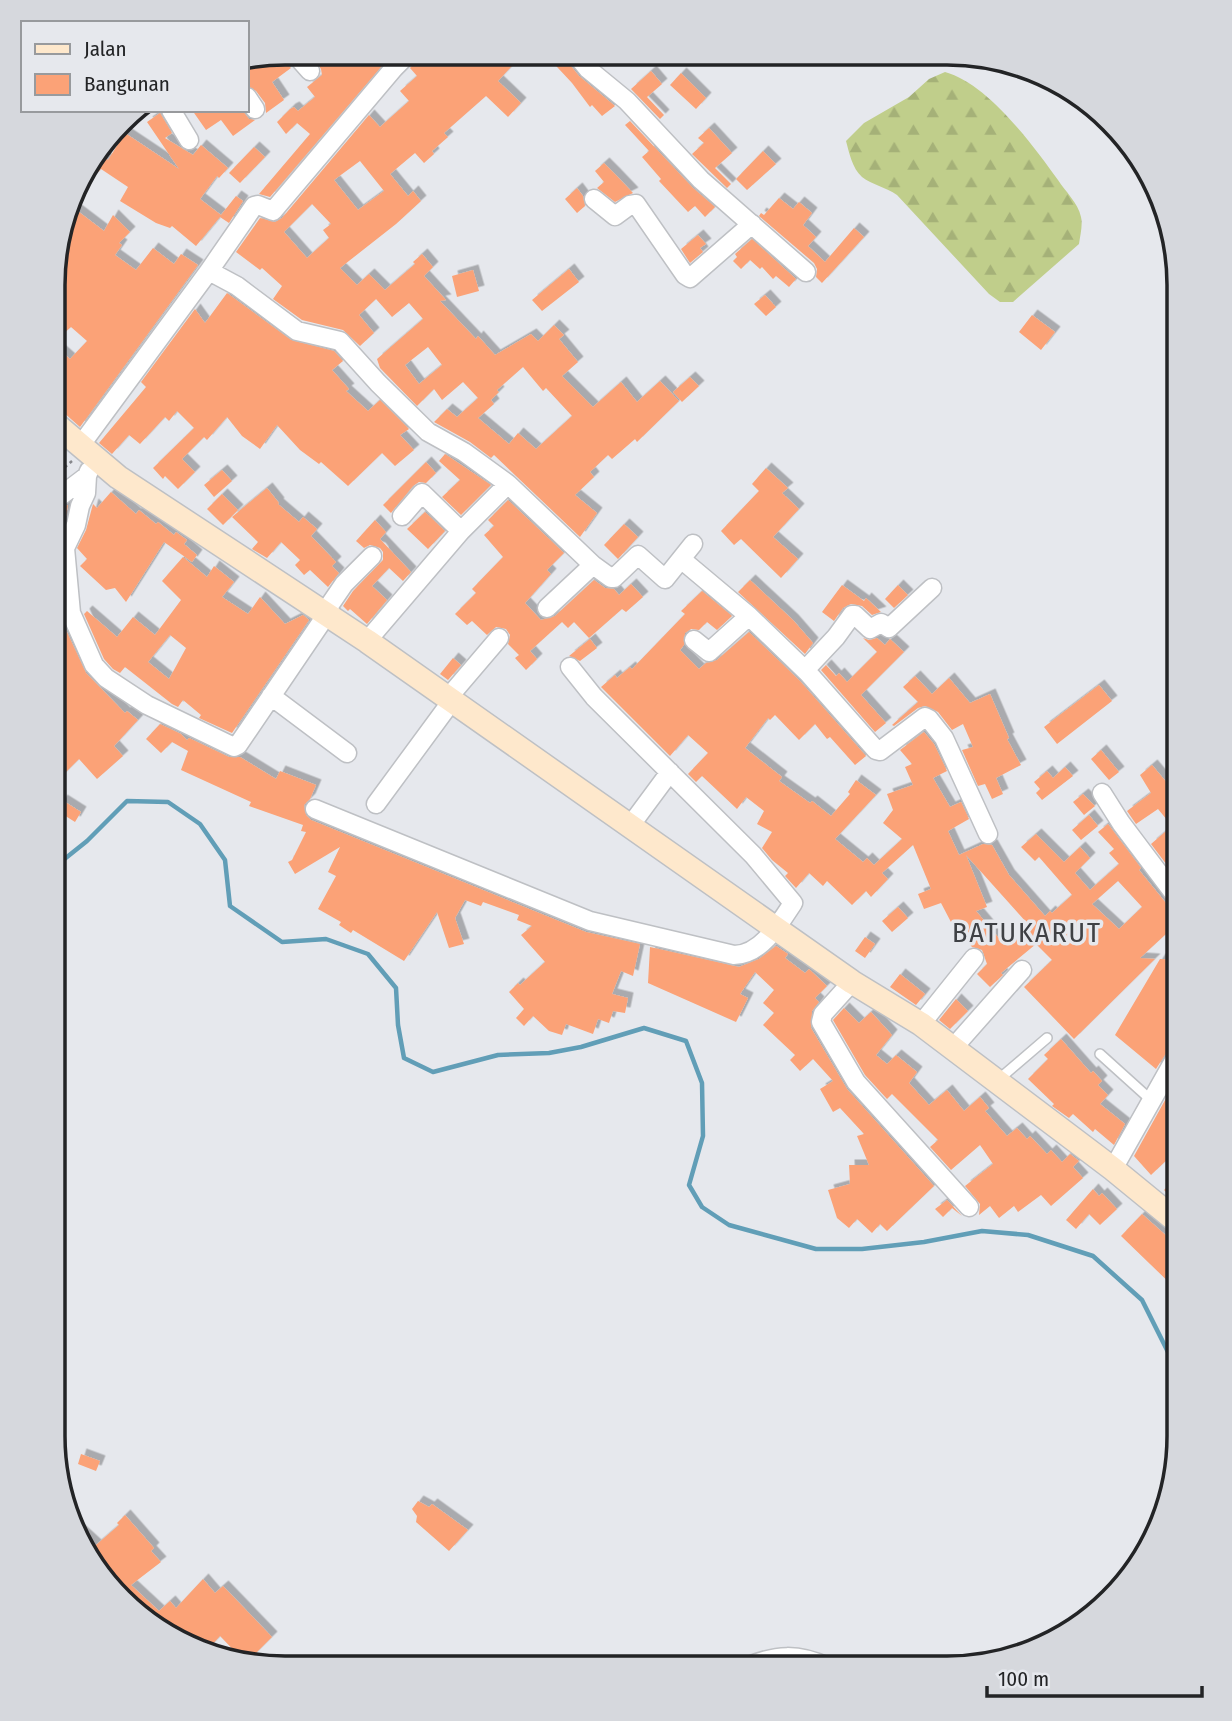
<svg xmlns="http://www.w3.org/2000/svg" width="1232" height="1721" font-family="'Fira Sans Condensed',sans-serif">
<defs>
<pattern id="forest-firs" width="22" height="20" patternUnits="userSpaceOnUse" patternTransform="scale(1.75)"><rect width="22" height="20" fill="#c0ce8b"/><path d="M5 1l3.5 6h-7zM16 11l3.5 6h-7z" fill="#a5b178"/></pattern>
<filter id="shadow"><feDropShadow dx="5.5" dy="-5.5" stdDeviation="0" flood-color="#0004"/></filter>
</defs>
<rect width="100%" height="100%" fill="#e6e8ed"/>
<!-- forest -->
<path fill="url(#forest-firs)" d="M945 72C987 83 1033 145 1058 180 1065 191 1078 203 1081 217 1083 225 1080 236 1079 244L1013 302H1000L989 294 897 195C886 187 872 185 862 177 852 168 849 152 846 141L864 123 909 97 929 79Z"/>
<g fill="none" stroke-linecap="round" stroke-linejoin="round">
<!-- stream -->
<path stroke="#619eb7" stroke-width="4.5" d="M53 863 57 865 87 841 127 801 168 802 200 824 225 860 230 906 282 942 326 939 368 954 396 988 398 1025 404 1058 433 1072 498 1055 549 1053 581 1047 644 1028 686 1041 702 1083 703 1136 689 1185 702 1207 729 1225 816 1249H862L924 1242 982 1231 1028 1235 1093 1256 1142 1300 1170 1356 1179 1363"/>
</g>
<!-- building -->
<path fill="#fba277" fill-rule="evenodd" filter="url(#shadow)" d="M309 53H393L270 197 259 194 310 134 297 123 286 134 277 122 290 109 294 107 298 111 315 97 307 87 322 75 321 69Z
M420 53H524L498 81 521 103 508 117 486 96 444 133 448 137 432 151 434 154 424 163 415 153 390 174 408 196 413 191 421 201 396 224 340 268 357 285 369 274 385 290 415 264 413 262 422 254 433 267 424 276 446 300 440 301 476 339 478 336 495 355 531 334 538 341 554 325 564 335 559 339 578 362 562 376 593 407 621 382 637 402 660 381 679 401 637 442 635 439 612 459 608 455 590 472 594 477 575 495 597 513 580 537 494 455 491 458 470 442 434 422 447 409 457 417 478 398 463 382 442 400 434 389 417 406 380 368 377 359 423 319 409 303 392 317 376 299 359 315 374 333 360 346 343 330 302 320 273 299 282 286 262 268 260 270 236 252 260 218 275 222 282 218 369 115 380 127 409 101 400 91 417 76 410 68 417 60ZM360 161 384 191 358 210 334 180ZM312 204 331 224 323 230 329 238 307 258 284 232ZM428 347 442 365 419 384 405 365ZM523 367 543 391 546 388 572 416 536 449 518 433 509 444 478 418 494 404 491 400 499 392 497 390Z
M544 53H564L566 60 579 76 615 106 602 116 592 105 590 107 572 83Z
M277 54 291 68 272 82 284 100 266 113 265 103 256 91 247 86V59Z
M651 71 662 84 647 97 664 115 660 119 631 89Z
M681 73 706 98 696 109 670 85Z
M192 110H242L249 119 255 120 233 136 221 120 206 130Z
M160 113 172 133 165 138 193 155 201 145 228 168 219 178 217 176 200 199 221 215 236 196 243 201 229 223 220 217 196 246 172 226 170 228 156 223 120 201 128 187 101 169 89 181 81 176 84 169 97 152 108 160 125 133 179 169 147 122Z
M630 121 693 188 715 207 705 217 695 206 688 212 659 181 661 179 642 157 649 151 625 125Z
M709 128 732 153 715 168 731 184 727 188 692 154 704 143 698 138Z
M254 147 265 157 240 183 229 173Z
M763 151 776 164 747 190 736 179Z
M604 163 614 173 633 193 615 202 597 188 604 182 595 171Z
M577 188 583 196 585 206 577 213 565 199Z
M779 198 793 209 799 202 812 213 803 225 816 237 808 246 825 262 854 228 864 237 822 283 816 277 817 269 814 263 759 216 761 213 764 215Z
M71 206 104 231 113 215 130 232 119 243 122 245 115 255 136 270 153 248 174 264 181 254 198 265 80 427 63 412 54 409V345L70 359 87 341 71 327 54 342 55 254Z
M698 235 706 244 700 248 703 252 690 263 681 249Z
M752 239 796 279 789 287 776 276 773 279 762 267 760 269 750 260 741 269 733 261 737 257 735 254Z
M569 269 579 282 542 311 532 300Z
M473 270 479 291 457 297 452 276Z
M227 293 291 340 334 351 343 361 332 370 349 389 346 391 368 411 380 400 409 429 400 435 414 450 395 466 382 453 348 486 321 462 319 464 300 450 277 425 260 449 242 436 227 417 207 440 204 437 182 459 195 472 178 489 165 476 163 479 153 468 194 428 177 411 169 421 165 417 140 444 129 435 112 454 99 443 146 387 141 382 195 309 205 323Z
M765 295 776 307 766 316 754 304Z
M1032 315 1055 332 1041 350 1019 332Z
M690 377 699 386 682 402 673 392Z
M445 454 491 485 461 515 442 497 460 480 439 461Z
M426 462 436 473 426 483 419 482 413 486 391 513 383 505Z
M766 468 788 488 782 493 799 509 773 537 798 559 781 578 741 539 734 545 721 531 759 491 752 484Z
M222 470 232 481 214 497 204 485Z
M267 488 279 503 278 504 299 522 303 517 317 529 311 536 336 562 332 566 339 573 328 587 310 570 304 575 295 565 300 560 281 542 267 558 252 549 258 542 232 517Z
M111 492 136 514 139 510 156 524 158 522 174 535 176 532 187 540 184 544 197 555 192 562 164 542 126 602 115 588 106 590 80 566 87 559 77 548 86 530 93 504 97 508Z
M222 494 238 510 223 525 207 509Z
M508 500 564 553 547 570 551 574 525 603 541 620 555 616 594 580 605 588 614 589 619 595 631 584 643 597 626 612 622 609 589 638 574 622 568 628 562 622 530 651 537 659 526 670 515 658 519 655 508 644 510 635 506 629 496 627 487 635 472 621 467 625 455 614 476 593 472 589 503 557 484 535 494 526 488 520Z
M68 505 65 521 61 530 57 531 54 512Z
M425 512 445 531 428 549 407 529Z
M375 520 386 532 380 539 411 572 403 581 389 568 372 586 387 600 367 624 350 609 348 611 343 606 353 591 383 560V552L380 548 370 545 364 548 356 541Z
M624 524 638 537 618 559 604 545Z
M183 557 207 577 214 566 234 582 222 597 248 614 260 597 285 624 303 615 309 620 232 733 199 718 201 715 183 700 178 707 172 704 125 667 120 673 113 669 104 659 84 614 87 611 117 637 133 617 155 635 181 600 162 581ZM170 635 186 648 169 679 148 662Z
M750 580 793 620 813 643 805 654 738 592Z
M842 585 864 601 866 598 881 612 872 615 862 606 851 604 843 608 834 621 822 612Z
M898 585 908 595 894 608 885 599Z
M702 591 732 616 717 630 707 622 699 630 691 629 685 633 684 645 680 650 699 669 706 663 717 660 749 632 800 681 866 756 855 765 830 737 827 739 815 724 799 740 775 715 770 720 768 718 745 748 782 777 779 781 810 803 812 801 831 816 850 794 848 792 856 780 876 795 835 839 863 862 867 858 874 865 902 839 883 823 893 810 887 794 913 785 905 767 912 764 900 750 924 732 934 744 947 771 933 778 950 807 961 802 969 819 948 831 959 855 983 844 992 845 1009 875 1045 916 1050 911 1052 913 1072 895 1039 857 1035 861 1021 847 1036 834 1064 862 1080 847 1090 858 1075 873 1090 890 1119 864 1109 853 1114 849 1098 832 1108 824 1141 868 1139 870 1179 919V922L1140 958 1155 959 1074 1039 1024 987 1052 960 1036 944 1001 973 1003 975 990 987 977 974 987 964 982 950 972 947 952 924 941 903 924 909 918 894 931 889 913 845 882 873 888 879 871 897 866 891 852 905 827 881 823 886 809 873 796 888 785 876 788 873 772 860 762 848 772 832 757 824 764 811 746 797 737 809 702 776 696 782 688 774 708 753 688 735 670 756 601 687 615 675 617 678 630 667 632 669 685 614 681 611ZM966 855 1027 923 1003 943 976 911 987 907ZM1118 881 1142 907 1119 929 1092 904Z
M65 628 86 673 125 713 127 711 138 720 114 746 123 756 97 779 79 759 54 784V768L62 759 54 751V632Z
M855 630 863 638 869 640 877 638 885 645 890 639 904 652 861 695 886 723 875 732 821 670 826 665 836 676 839 673 847 682 877 652Z
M590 639 597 648 580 661 569 656Z
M453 658 461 665 448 680 440 674Z
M915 676 932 694 949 678 970 703 990 694 1009 738 1007 739 1021 765 996 778 1003 794 992 799 985 784 978 786 962 750 973 747 963 724 952 730 938 712 925 706 918 708 894 726 892 725 918 702 903 687Z
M1099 685 1112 701 1057 744 1044 727Z
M160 724 181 734 187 740 189 738 229 757H240L276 779 280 771 316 785 310 799 304 805 306 815 311 820 586 932 640 944 633 976 621 971 612 994 628 998 625 1013 613 1011 609 1023 598 1019 593 1034 566 1024 562 1035 549 1031 533 1016 524 1026 516 1018 524 1009 509 992 518 983 520 985 545 962 521 935 532 926 517 920 519 915 483 902 481 906 465 900 455 918 464 944 449 948 437 912 404 961 353 930 351 933 339 925 341 922 318 909 336 876 328 872 340 847 295 874 288 862 292 860 306 832 301 831 303 825 249 806 251 802 181 770 188 751 172 742 161 753 146 739Z
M1101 750 1119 772 1109 780 1091 759Z
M1152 765 1173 790 1179 784V867L1173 873 1151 844 1172 826 1158 809 1136 824 1127 811 1151 793 1140 775Z
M1065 767 1073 776 1042 800 1036 793 1040 789 1034 782 1047 771 1053 778Z
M1083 794 1095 806 1084 815 1073 802Z
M62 800 81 812 75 822 56 810Z
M1089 815 1098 826 1081 840 1072 830Z
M898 907 908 918 892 932 882 921Z
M865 937 875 944 865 958 855 951Z
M776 946 788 954 785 958 805 973 809 969 827 986 815 998 819 1002 812 1011 811 1028 847 1089 934 1186 887 1231 880 1224 872 1233 857 1219 849 1228 837 1218 828 1190 850 1184 849 1165H869L857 1136 864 1134 840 1108 833 1112 820 1089 833 1081 813 1059 800 1071 790 1060 795 1055 763 1025 774 1013 763 1003 774 990 755 972 740 994 748 998 736 1022 648 983 650 947 739 967 759 959Z
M1160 959 1179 960V1033L1156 1069 1115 1035Z
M900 974 925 994 916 1005 890 987Z
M956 999 968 1011 950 1029 939 1020Z
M844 1008 859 1023 871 1012 892 1035 876 1055 887 1064 896 1055 917 1072 909 1083 929 1105 947 1090 964 1111 980 1097 989 1108 985 1111 1007 1136 1017 1128 1027 1139 1030 1136 1047 1154 1051 1150 1062 1162 1070 1154 1079 1161 1073 1167 1083 1178 1051 1206 1041 1195 1018 1212 1014 1206 999 1218 990 1206 979 1215 980 1204 965 1186 993 1164 980 1145 951 1170 930 1147 938 1140 892 1094 887 1099 865 1075 833 1020Z
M1061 1039 1091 1073 1093 1071 1102 1081 1098 1085 1108 1095 1100 1104 1125 1124 1114 1145 1095 1129 1093 1132 1073 1114 1069 1118 1052 1106 1054 1104 1028 1079 1048 1059 1044 1055Z
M1179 1085V1127L1173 1132 1179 1138V1142L1168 1152 1171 1156 1151 1175 1134 1156 1169 1093Z
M1179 1174V1205L1164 1190Z
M1093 1189 1099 1196 1102 1193 1117 1209 1100 1225 1089 1214 1076 1229 1066 1220Z
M947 1200 962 1216 952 1208 943 1217 935 1209Z
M1142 1214 1179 1247V1292L1121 1236Z
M81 1454 100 1461 96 1471 78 1464Z
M418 1501 429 1507 432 1504 468 1530 449 1551 416 1522 417 1516 412 1509Z
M125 1515 154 1548 151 1551 161 1562 131 1585 159 1611 170 1601 176 1608 203 1579 215 1593 223 1586 272 1637 246 1663 220 1636 209 1648 144 1621 76 1538 73 1524 96 1545 119 1525 117 1523Z"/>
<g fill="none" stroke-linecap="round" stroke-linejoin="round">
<!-- lane casing -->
<g stroke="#bec0c4" stroke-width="12">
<path id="lane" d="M1100 1054 1151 1100
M998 1080 1047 1038"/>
</g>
<!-- street casing -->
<g stroke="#bec0c4" stroke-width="21">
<path id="street" d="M294 53 310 71
M575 53 588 69 627 101 701 180 806 272
M247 97 255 109
M171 110 189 140
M594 199 615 216 630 205 636 204 685 275 690 278 752 224
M209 271 237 286 297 331 340 341 378 383 428 432 464 452 508 484
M80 446 209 271 254 206 258 205 273 211 394 68 409 53
M87 476 86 493 80 506 76 525 65 548 71 613 94 665 106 678 147 705 234 747 238 745 327 614 331 603 344 584 372 556
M54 501 87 476 89 471
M402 516 422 493 461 531
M681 559 749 616 808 673 876 750 880 751 925 717 929 719 944 738 988 834
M547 608 593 565
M694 640 709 652 749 616
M367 641 461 531 508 484 593 565 611 578H614L638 555 665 579 693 544
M805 670 836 637 852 615H855L870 629 881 623 889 628 932 588
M271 696 347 753
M447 699 499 638
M1102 793 1121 823 1179 900
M376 804 451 702
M315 809 590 921 734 955C761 955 780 923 793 903L753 855 594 697 570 667
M630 826 670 772
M852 982 823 1014 821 1022 856 1082 969 1207
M921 1024 974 958
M953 1048 1022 970
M1113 1169 1179 1052
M744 1668C776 1654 798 1653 830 1668"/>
</g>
<!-- secondary casing -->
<g stroke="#bec0c4" stroke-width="26">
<path id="secondary" d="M54 423 118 477 367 641 852 982 921 1024 1113 1169 1179 1223"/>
</g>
<!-- path -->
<path stroke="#86878b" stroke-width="2.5" stroke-dasharray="3.5 3.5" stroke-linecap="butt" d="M54 477 72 461"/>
<!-- lane -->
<use href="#lane" stroke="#fff" stroke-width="9"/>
<!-- street -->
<use href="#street" stroke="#fff" stroke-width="18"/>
<!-- secondary -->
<use href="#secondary" stroke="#fee8cc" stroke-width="23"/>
</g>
<g text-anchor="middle" stroke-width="7" stroke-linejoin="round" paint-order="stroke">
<!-- quarter labels -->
<g font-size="28" letter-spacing="2" fill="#3f4145" stroke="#e6e8ed">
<text x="1027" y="942">BATUKARUT</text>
</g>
</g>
<!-- crop -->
<path d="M0 0H1232V1721H0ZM285 65H947A220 220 0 0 1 1167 285V1436A220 220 0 0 1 947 1656H285A220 220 0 0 1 65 1436V285A220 220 0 0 1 285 65Z" fill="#d6d8dd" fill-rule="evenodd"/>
<path fill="none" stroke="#232426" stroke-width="3.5" d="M285 65H947A220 220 0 0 1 1167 285V1436A220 220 0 0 1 947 1656H285A220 220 0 0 1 65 1436V285A220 220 0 0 1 285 65Z"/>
<!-- legend -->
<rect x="21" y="21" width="228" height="91" fill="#e6e8ed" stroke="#989a9d" stroke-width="2"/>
<rect x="35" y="44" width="35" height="10" fill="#fee8cc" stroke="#989a9d" stroke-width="2"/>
<text x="84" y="56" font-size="21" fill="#232426">Jalan</text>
<rect x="35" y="74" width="35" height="21" fill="#fba277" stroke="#989a9d" stroke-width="2"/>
<text x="84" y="91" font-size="21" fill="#232426">Bangunan</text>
<!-- scale -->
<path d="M987 1686v10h215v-10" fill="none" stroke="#232426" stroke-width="3.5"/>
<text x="998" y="1686" font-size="21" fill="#232426" stroke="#e6e8ed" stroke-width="5" paint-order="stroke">100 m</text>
</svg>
